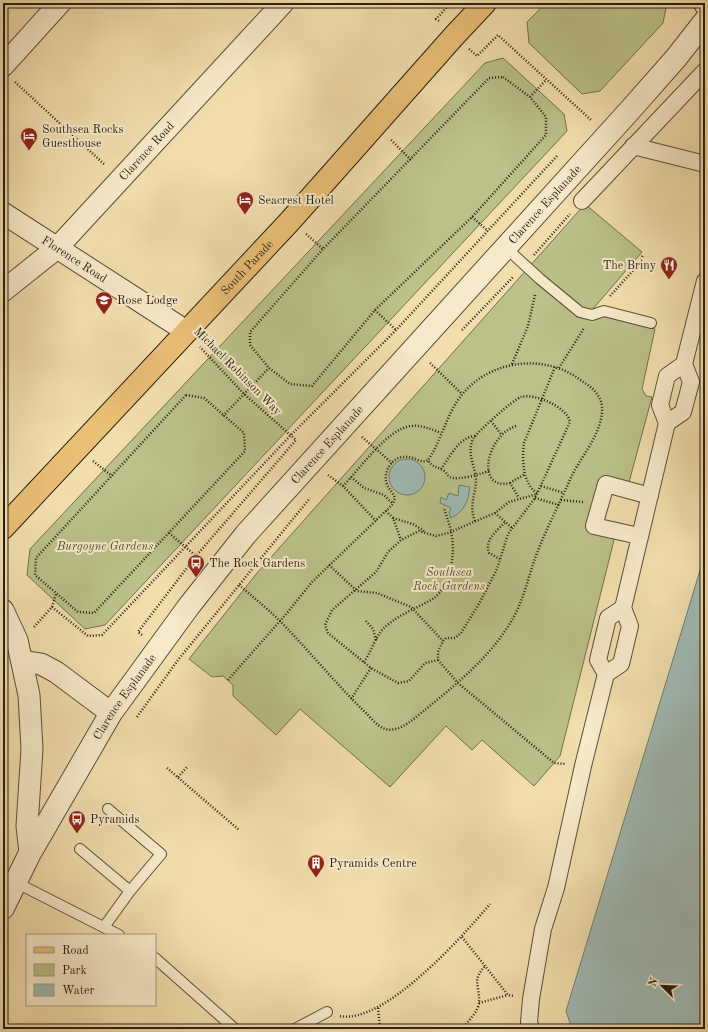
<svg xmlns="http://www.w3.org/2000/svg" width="708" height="1032" font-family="'Old Standard TT',serif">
<rect width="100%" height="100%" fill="#f2dead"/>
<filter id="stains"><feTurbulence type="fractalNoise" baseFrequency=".005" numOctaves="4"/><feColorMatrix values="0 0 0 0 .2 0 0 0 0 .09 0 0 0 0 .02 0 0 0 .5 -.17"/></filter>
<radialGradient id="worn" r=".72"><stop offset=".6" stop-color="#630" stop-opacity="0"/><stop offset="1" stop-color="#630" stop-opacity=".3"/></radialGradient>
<!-- green -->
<path fill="#bbc189" stroke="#72704d" d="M546 3H661L666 8 663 23 600 91 582 94 529 43 527 22Z
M503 58 564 114 567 131 105 625 85 629 27 575 30 549 485 63Z
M585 204 642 252 592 310 599 315 655 329 642 389 646 396 652 397 628 486 602 479 588 529 615 536 560 756 534 786 482 740 472 750 446 726 390 787 300 709 276 735 233 696V685L223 676 212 677 189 659 257 573Z"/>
<!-- water -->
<path fill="#9fbab4" stroke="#6f7c73" d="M389 477a18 18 0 1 1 36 0a18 18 0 1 1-36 0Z
M459 485 470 487C468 501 465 511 451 518L449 513 451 508 440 503 441 497 446 500 449 493 458 496Z
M705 554V1029H572L566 1011Z"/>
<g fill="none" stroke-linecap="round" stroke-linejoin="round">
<!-- service casing -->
<g stroke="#5a4e38" stroke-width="12">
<path id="service" d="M505 247 540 279 580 312 592 315 604 311 651 323
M80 849 130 891
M15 882 119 935
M104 927 130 891 161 854 108 809
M155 958 235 1029
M295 1029 327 1012"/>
</g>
<!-- pedestrian casing -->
<g stroke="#5a4e38" stroke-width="18">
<path id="pedestrian" d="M633 146 705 164
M582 201 705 71
M667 423 683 412 691 382 684 364
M639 536 594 526 606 484 650 496
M606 674 621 664 630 626 623 608
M531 1029 529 1022 531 999 543 929 556 888 583 766 606 674 598 660 608 618 623 608 667 423 660 405 667 376 684 364 705 281"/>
</g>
<!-- minor casing -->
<g stroke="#5a4e38" stroke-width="23">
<g id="minor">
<path d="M704 3 705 4"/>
<path d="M3 66 60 3"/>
<path id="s1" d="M3 213 186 331"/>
<path id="s2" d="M3 291 57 248 283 3"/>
<path d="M3 610 17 640 29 695 32 749 27 826 30 853"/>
<path d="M22 661 41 664 56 672 111 713"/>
</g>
</g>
<!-- tertiary casing -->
<g stroke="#5a4e38" stroke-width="24">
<g id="tertiary">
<path id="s3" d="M3 908 30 853 111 713 189 606 246 534 631 109 676 58 705 21"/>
</g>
</g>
<!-- primary casing -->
<g stroke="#281e11" stroke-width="24">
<g id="primary">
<path id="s4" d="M3 528 291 220 454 36 485 3"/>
</g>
</g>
<!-- path -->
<path stroke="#281e11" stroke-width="2.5" stroke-dasharray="1 2" stroke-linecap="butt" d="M439 21 436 19 451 3
M469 49 477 56 498 35 591 120
M503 77 530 97 546 117V135L472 217 375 310 312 386 290 384 269 368 250 345V332L323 249 489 78Z
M15 82 105 165
M530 97 546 80
M391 140 411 160
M472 217 488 231
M306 234 323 249
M534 255 570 214
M610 296 638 265 643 255
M375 310 396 330
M462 330 514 276
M430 363 462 394
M512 364 528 326 535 295
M559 368 584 328
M186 395 204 398 244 433 245 451 94 613 78 612 35 575 36 558Z
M223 416 269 368
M491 421 501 434
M516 426C486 436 475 491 510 483L519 498
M362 437 392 463
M93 461 112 476
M441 469C450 457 459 437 475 436
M328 475 343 486 376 521
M351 477 364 488 384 495 393 504
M510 483 525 474
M343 486C359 470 388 428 411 426 422 425 431 429 441 433
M541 486 564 493
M537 493C522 483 522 459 524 443L555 367
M535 498 559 505
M561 500 583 502
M386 511 393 518 401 540
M495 513 512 528
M393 518 413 524 424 531
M475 521C469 507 475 495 476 481 476 467 466 454 473 439 477 432 514 399 521 397 535 393 567 407 570 422L535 498 508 534 497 569 480 602 461 633 455 638H446L443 641 438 652V660L425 663 409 681 398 683 371 668 328 633 325 625 332 610 376 572 388 552 401 540 419 531 436 536 448 533 495 513 509 502 537 494
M169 533 196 556
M500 559 489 553C484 540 497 531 505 522
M329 565 357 591 377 593 411 607 443 641
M239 585C253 597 268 609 281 622 310 652 336 684 366 713 371 718 378 727 385 729 401 733 415 717 426 709 458 683 491 656 512 620 525 598 529 572 539 548 548 526 559 504 569 482 579 458 599 439 602 413 604 393 588 385 573 375 534 352 480 364 456 403 445 421 440 443 428 460
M52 607 88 636 102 635 290 436 396 330 557 156
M366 621 373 629 376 640
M34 627 52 607 56 594
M142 635 138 632 196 556 296 440 244 394 200 347
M438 660 458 683 554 763 566 764
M364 662C371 652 376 635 384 628 399 614 418 608 434 598 451 586 456 551 451 532 450 524 446 516 444 508
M228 680 287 613 312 582 393 504 395 498C393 492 387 488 386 481 384 469 394 455 408 457 415 457 421 464 428 460 432 467 437 467 443 470 446 472 447 475 450 477 457 481 481 474 489 471
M351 699 371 668
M137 717 178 660 310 498
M167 768 239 830
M178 777 188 766
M462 937 508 995 514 996
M479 1003 508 995
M378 1008 380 1029
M340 1016C384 1025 464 935 490 904
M462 1029C468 1021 478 1012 479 1003 480 984 471 981 486 965"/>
<!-- service -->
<use href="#service" stroke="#f7eaca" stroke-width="10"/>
<!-- pedestrian -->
<use href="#pedestrian" stroke="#f7eaca" stroke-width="16"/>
<!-- minor -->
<use href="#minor" stroke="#f7eaca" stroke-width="21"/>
<!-- tertiary -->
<use href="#tertiary" stroke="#f7eaca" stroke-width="22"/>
<!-- primary -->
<use href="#primary" stroke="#e9bf76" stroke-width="22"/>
</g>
<!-- icons -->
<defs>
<g id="hotel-pin" transform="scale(0.9)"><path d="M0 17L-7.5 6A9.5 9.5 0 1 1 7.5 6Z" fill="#8f2418" stroke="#f7eaca"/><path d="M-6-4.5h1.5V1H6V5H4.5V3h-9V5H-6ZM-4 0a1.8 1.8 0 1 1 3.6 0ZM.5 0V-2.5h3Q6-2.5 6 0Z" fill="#fff"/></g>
<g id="restaurant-pin" transform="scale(0.9)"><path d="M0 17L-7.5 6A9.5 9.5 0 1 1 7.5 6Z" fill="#8f2418" stroke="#f7eaca"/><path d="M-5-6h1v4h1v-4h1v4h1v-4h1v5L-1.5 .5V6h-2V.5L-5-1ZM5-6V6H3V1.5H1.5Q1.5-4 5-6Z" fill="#fff"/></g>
<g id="school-pin" transform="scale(0.9)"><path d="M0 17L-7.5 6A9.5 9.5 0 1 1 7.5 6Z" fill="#8f2418" stroke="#f7eaca"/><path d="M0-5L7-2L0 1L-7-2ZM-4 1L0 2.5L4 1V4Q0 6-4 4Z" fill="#fff"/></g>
<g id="bus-pin" transform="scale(0.9)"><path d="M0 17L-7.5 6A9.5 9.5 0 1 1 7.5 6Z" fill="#8f2418" stroke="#f7eaca"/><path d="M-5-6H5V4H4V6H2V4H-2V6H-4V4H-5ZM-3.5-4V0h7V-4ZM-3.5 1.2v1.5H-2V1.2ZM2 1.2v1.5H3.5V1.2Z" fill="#fff"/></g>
<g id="building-pin" transform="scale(0.9)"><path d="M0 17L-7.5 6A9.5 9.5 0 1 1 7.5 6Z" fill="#8f2418" stroke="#f7eaca"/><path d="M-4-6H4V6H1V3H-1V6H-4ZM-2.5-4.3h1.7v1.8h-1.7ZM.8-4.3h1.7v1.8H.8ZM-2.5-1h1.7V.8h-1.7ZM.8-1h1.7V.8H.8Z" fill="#fff"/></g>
</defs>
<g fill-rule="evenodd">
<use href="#hotel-pin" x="29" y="136"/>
<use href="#hotel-pin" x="245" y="200"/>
<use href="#restaurant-pin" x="669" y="265"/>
<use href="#school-pin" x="104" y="300"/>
<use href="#bus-pin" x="196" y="563"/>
<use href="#bus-pin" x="77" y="819"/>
<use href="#building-pin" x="316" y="863"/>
</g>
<g text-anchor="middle" stroke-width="4" stroke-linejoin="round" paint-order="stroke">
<!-- poi labels -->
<g font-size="12" fill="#281e11" stroke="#f7eaca" text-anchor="start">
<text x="42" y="133">Southsea Rocks<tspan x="42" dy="14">Guesthouse</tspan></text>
<text x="258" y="204">Seacrest Hotel</text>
<text x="656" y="269" text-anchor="end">The Briny</text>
<text x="117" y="304">Rose Lodge</text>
<text x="209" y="567">The Rock Gardens</text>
<text x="90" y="823">Pyramids</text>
<text x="329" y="867">Pyramids Centre</text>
</g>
<!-- street labels -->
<g font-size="12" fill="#281e11" stroke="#f7eaca">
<text dy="4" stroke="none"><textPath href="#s2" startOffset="201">Clarence Road</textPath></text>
<text dy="4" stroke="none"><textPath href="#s3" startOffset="892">Clarence Esplanade</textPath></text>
<text dy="4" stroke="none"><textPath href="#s1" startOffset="85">Florence Road</textPath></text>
<text dy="4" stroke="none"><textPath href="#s4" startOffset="357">South Parade</textPath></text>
<text transform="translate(238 371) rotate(45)" y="4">Michael Robinson Way</text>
<text dy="4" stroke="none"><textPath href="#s3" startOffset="568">Clarence Esplanade</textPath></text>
<text dy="4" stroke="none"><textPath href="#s3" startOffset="244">Clarence Esplanade</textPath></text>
</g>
<!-- park labels -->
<g font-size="12" font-style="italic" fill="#544f35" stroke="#f7eaca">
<text x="105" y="550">Burgoyne Gardens</text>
<text x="449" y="576">Southsea<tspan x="449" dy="14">Rock Gardens</tspan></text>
</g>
</g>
<!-- margin -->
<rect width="708" height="1032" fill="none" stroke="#f2dead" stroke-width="16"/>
<rect x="4" y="4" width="700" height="1024" fill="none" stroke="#281e11" stroke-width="2"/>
<rect x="8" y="8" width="692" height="1016" fill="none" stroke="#281e11"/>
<!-- legend -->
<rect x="26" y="934" width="130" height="72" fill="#f7eaca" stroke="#a49880"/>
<rect x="34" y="947" width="20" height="6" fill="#e9bf76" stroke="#a49880"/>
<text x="62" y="954" font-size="12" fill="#281e11">Road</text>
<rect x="34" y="964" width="20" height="12" fill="#bbc189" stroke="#a49880"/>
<text x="62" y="974" font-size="12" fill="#281e11">Park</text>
<rect x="34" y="984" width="20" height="12" fill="#9fbab4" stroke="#a49880"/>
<text x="62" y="994" font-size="12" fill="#281e11">Water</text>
<!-- north arrow -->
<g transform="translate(662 986) rotate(293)" stroke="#f7eaca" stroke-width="3" paint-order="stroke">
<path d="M0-3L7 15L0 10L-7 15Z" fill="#281e11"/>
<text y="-6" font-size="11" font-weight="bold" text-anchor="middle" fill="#281e11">N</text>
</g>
<rect width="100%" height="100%" filter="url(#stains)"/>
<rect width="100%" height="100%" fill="url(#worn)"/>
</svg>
